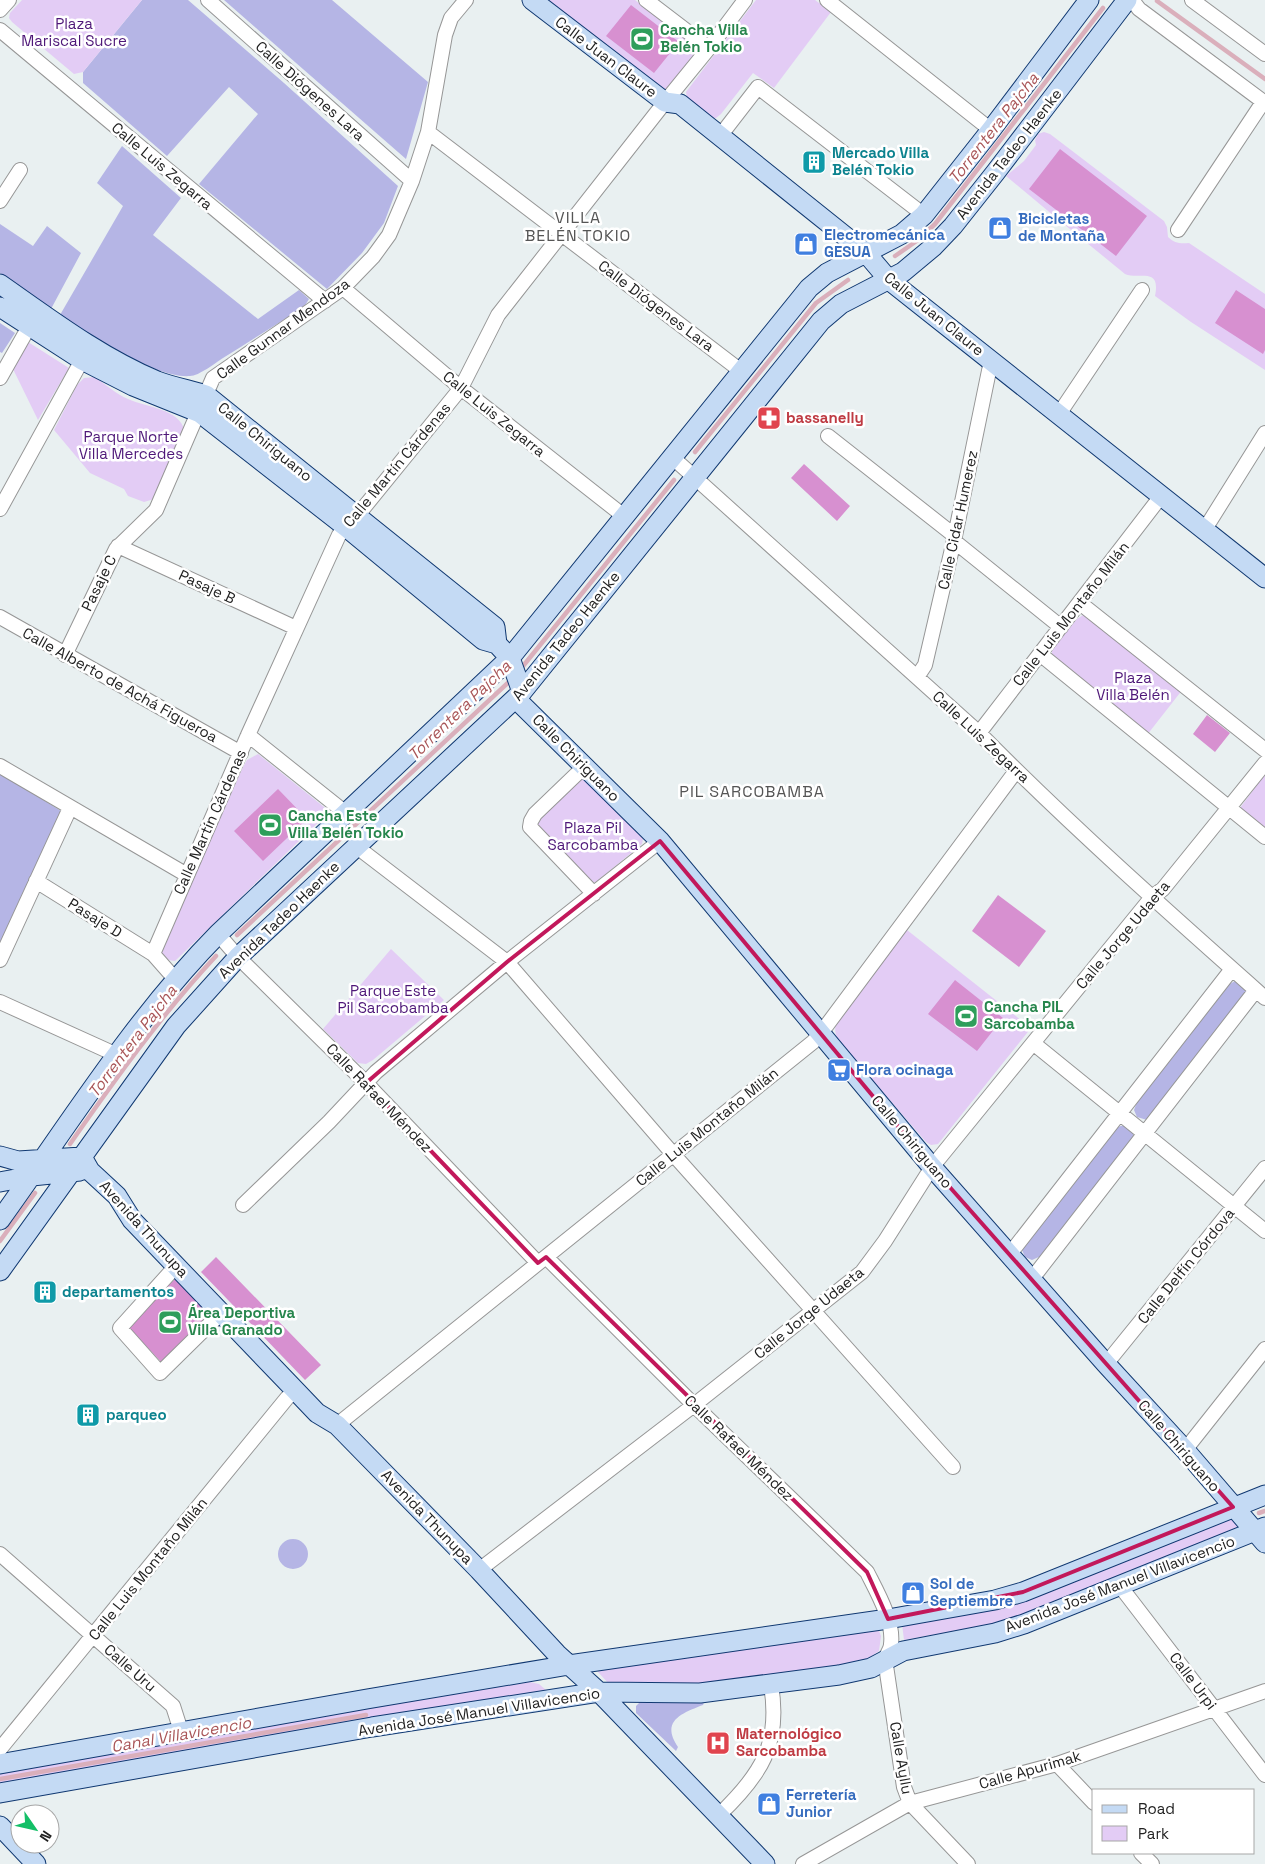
<svg xmlns="http://www.w3.org/2000/svg" width="1265" height="1864" font-family="'Space Grotesk',sans-serif">
<rect width="100%" height="100%" fill="#e9f0f1"/>
<!-- grass -->
<path fill="#b5b5e5" d="M142 0H188L284 83 398 186 384 223 362 253 327 289 199 184 258 114 229 87 167 156 83 83V72Z
M224 0H332L428 82 406 159Z
M122 146 181 198 153 235 258 319 299 290 309 299 304 307C277 324 250 341 223 358 215 363 199 376 190 376 156 379 88 334 60 315L123 206 97 183Z
M0 224 33 246 47 226 81 253 51 309 0 273Z
M0 323 15 333 2 353 0 352Z
M0 773 61 811 0 946Z
M1235 981H1239L1249 992 1147 1120 1137 1117 1134 1110 1137 1102 1230 984Z
M1121 1126H1126L1133 1132V1139L1041 1256 1032 1260 1025 1257 1022 1250V1246L1117 1127Z
M278 1554a15 15 0 1 1 30 0a15 15 0 1 1-30 0Z
M706 1698 703 1705C682 1713 660 1721 678 1747L676 1751 636 1713V1706L642 1700Z"/>
<!-- park -->
<path fill="#e3ccf5" d="M22 0H142L83 72 74 74 12 22 9 18 10 13Z
M545 0H635L695 46 698 52 668 88 663 91Z
M756 0H815L831 12 774 88 753 73 721 114 716 118H711L687 98 686 92Z
M1044 132 1050 134 1164 221 1167 227 1168 237C1174 243 1180 244 1189 243L1265 294V370L1191 322 1155 296C1161 266 1139 280 1125 274L1054 216 1006 176 1024 161 1036 145 1035 140 1038 134Z
M28 342 69 368 38 420 13 369Z
M95 377C105 384 116 394 128 399 147 408 180 408 185 432L154 499 144 502 128 496 124 489 90 473 54 430 77 385 84 378Z
M1083 615H1087L1183 689 1147 735 1052 658V649L1077 619Z
M258 754 324 807 327 810V814L175 961C168 961 163 957 161 950L243 767 247 760Z
M1265 774V831L1240 808Z
M582 779 587 782 641 833 643 839 642 844 596 882H592L537 826 536 822 576 780Z
M907 930 1031 1028 938 1144 931 1145 926 1142 838 1040C835 1033 834 1029 837 1021Z
M391 949 444 1000 373 1060 366 1064 358 1063 323 1029Z
M1229 1515 1242 1529 1015 1620 904 1640 902 1624Z
M878 1628 881 1636 879 1651 869 1658 857 1664 706 1684H609L598 1672 597 1668Z
M530 1682 539 1684 546 1690 0 1783V1772L197 1737Z"/>
<!-- pitch -->
<path fill="#d790d0" d="M631 5 679 42 654 73 606 36Z
M1060 149 1147 216 1116 256 1029 189Z
M1236 290 1265 309V350L1263 354 1215 323Z
M804 464 850 506 837 521 791 478Z
M1207 715 1230 733 1215 752 1193 734Z
M278 789 307 819 263 861 234 831Z
M998 895 1046 931 1019 967 972 931Z
M955 980 1003 1018 977 1051 928 1014Z
M216 1257 321 1365 305 1380 201 1272Z
M176 1278 214 1317 164 1365 127 1326Z"/>
<g fill="none" stroke-linecap="round" stroke-linejoin="round">
<!-- stream -->
<path stroke="#daafbb" stroke-width="4.5" d="M1157 1 1265 79
M895 256 918 240 935 224 1103 8
M695 452 816 303 848 280
M519 671 674 480
M237 935 512 679
M70 1144C116 1078 162 1014 216 956
M0 1241 35 1193
M1259 1513 1265 1511
M0 1779 366 1715"/>
<!-- street casing -->
<g stroke="#969696" stroke-width="16">
<path id="street" d="M208 0 412 181
M646 0 709 48
M827 0 991 130
M1132 0 1139 9 1265 103
M1192 0 1265 54
M0 10 9 0
M0 30 325 301
M428 132 741 371
M720 136 758 87 924 215
M0 201 20 170
M1178 230 1263 102
M343 288 461 388 625 517
M0 378 34 318
M1059 414 1142 290
M828 436 955 536
M672 457 979 733C1070 825 1168 912 1265 998
M0 509 82 360
M1205 529 1265 433
M954 541 1061 627
M118 546 296 628
M1080 603 1265 750
M0 617 241 753
M1040 654 1265 837
M65 655 116 549 156 510 213 378 343 288 373 257 389 235 412 181 428 132 445 35 451 18 466 0
M917 677 925 665 955 536 991 361
M979 733 1162 495
M248 735 347 814
M0 766 187 875
M585 766 535 814 531 821 530 827 594 894
M357 847 507 962 673 1154 953 1467
M36 881 153 954
M218 934 238 957 366 1083 538 1263
M0 960 70 808
M175 979 153 954 248 735 339 535 357 516 461 388 498 315 665 102 709 48 745 0
M0 1002 117 1055
M1033 1043 1265 1231
M243 1205 329 1122 376 1072 507 962 660 841
M1009 1255 1232 969
M546 1257 694 1405 867 1572C877 1592 894 1621 891 1644 891 1649 887 1654 885 1659L904 1787 910 1803 968 1864
M176 1266 120 1328 160 1373 222 1312
M1031 1280 1256 990
M1106 1364 1265 1168
M337 1425 813 1042 821 1033 1016 771
M1185 1450 1265 1349
M0 1554 173 1706 181 1731
M479 1570 694 1405 862 1272 885 1241 932 1167 1152 897 1163 889 1265 763
M1120 1586 1265 1775
M0 1749 287 1398 296 1391
M1057 1764 1094 1803
M719 1815C761 1775 781 1744 771 1685
M1141 1853 1152 1864
M803 1864 910 1803 1057 1764 1265 1691"/>
</g>
<!-- secondary casing -->
<g stroke="#103871" stroke-width="21">
<path id="secondary" d="M532 0 665 102 680 104 866 253 889 280 1265 578
M0 284C50 319 100 357 157 381 173 387 190 390 206 395L495 627 497 644
M0 307 82 360 133 386 200 413 346 527 483 640 497 644 510 658 522 692
M516 699 660 841 932 1167 1106 1364 1185 1450 1265 1543
M0 1156 18 1161 82 1157 90 1171 117 1196 132 1220 296 1391 317 1413 337 1425 479 1570 557 1654 599 1692 765 1864
M0 1182 32 1176 80 1171
M0 1220C70 1123 134 1019 218 934L510 658 809 288 827 273 902 234 924 215 991 130 1089 0
M0 1271 176 1026 238 957 522 692 821 321 841 304 903 272 933 247 953 226 995 173 1127 0
M0 1764 367 1699 569 1665 888 1619 995 1600 1023 1592 1265 1495
M0 1793 372 1727 599 1692 700 1693 839 1675 871 1668 903 1651 995 1633 1024 1624 1265 1527
M0 1826 36 1864"/>
</g>
<!-- street -->
<use href="#street" stroke="#fff" stroke-width="14"/>
<!-- secondary -->
<use href="#secondary" stroke="#c4daf4" stroke-width="19"/>
</g>
<!-- marked area -->
<path fill="none" stroke="#c2185b" stroke-width="4" stroke-linejoin="round" d="M660 841 932 1167 1233 1507 1023 1592 888 1619 867 1572 546 1257 538 1263 366 1083 507 962Z"/>
<!-- icons -->
<defs>
<g id="stadium-square" transform="scale(1.25)"><rect x="-9" y="-9" width="18" height="18" rx="4" fill="#2e9e5b" stroke="#fff"/><path d="M0-5a6.5 5 0 1 0 0 10a6.5 5 0 1 0 0-10ZM-3.5-1.8h7v3.6h-7Z" fill="#fff"/></g>
<g id="building-square" transform="scale(1.25)"><rect x="-9" y="-9" width="18" height="18" rx="4" fill="#0f9aa8" stroke="#fff"/><path d="M-4-6H4V6H1V3H-1V6H-4ZM-2.5-4.3h1.7v1.8h-1.7ZM.8-4.3h1.7v1.8H.8ZM-2.5-1h1.7V.8h-1.7ZM.8-1h1.7V.8H.8Z" fill="#fff"/></g>
<g id="shop-square" transform="scale(1.25)"><rect x="-9" y="-9" width="18" height="18" rx="4" fill="#3f7fe0" stroke="#fff"/><path d="M-5-2.5h2.3a2.7 3.5 0 0 1 5.4 0H5L5.5 6h-11ZM-1.5-2.5h3a1.5 2.3 0 0 0-3 0Z" fill="#fff"/></g>
<g id="pharmacy-square" transform="scale(1.25)"><rect x="-9" y="-9" width="18" height="18" rx="4" fill="#e0444e" stroke="#fff"/><path d="M-2-6h4v4h4v4h-4v4h-4v-4h-4v-4h4Z" fill="#fff"/></g>
<g id="supermarket-square" transform="scale(1.25)"><rect x="-9" y="-9" width="18" height="18" rx="4" fill="#3f7fe0" stroke="#fff"/><path d="M-6-5.5h2.5l.6 2H6L4.5 2H-2.5L-4.4-4H-6ZM-1.5 3.2a1.3 1.3 0 1 0 .1 0ZM3 3.2a1.3 1.3 0 1 0 .1 0Z" fill="#fff"/></g>
<g id="hospital-square" transform="scale(1.25)"><rect x="-9" y="-9" width="18" height="18" rx="4" fill="#e0444e" stroke="#fff"/><path d="M-5-5h3v3.5h4V-5h3V5h-3V1.5h-4V5h-3Z" fill="#fff"/></g>
</defs>
<g fill-rule="evenodd">
<use href="#stadium-square" x="642" y="39"/>
<use href="#building-square" x="814" y="162"/>
<use href="#shop-square" x="1000" y="228"/>
<use href="#shop-square" x="806" y="244"/>
<use href="#pharmacy-square" x="769" y="418"/>
<use href="#stadium-square" x="270" y="825"/>
<use href="#stadium-square" x="966" y="1016"/>
<use href="#supermarket-square" x="839" y="1070"/>
<use href="#building-square" x="45" y="1292"/>
<use href="#stadium-square" x="170" y="1322"/>
<use href="#building-square" x="88" y="1415"/>
<use href="#shop-square" x="913" y="1593"/>
<use href="#hospital-square" x="718" y="1743"/>
<use href="#shop-square" x="769" y="1804"/>
</g>
<g text-anchor="middle" stroke-width="5" stroke-linejoin="round" paint-order="stroke">
<!-- park labels -->
<g font-size="15" fill="#4e1778" stroke="#fff">
<text x="74" y="29">Plaza<tspan x="74" dy="17">Mariscal Sucre</tspan></text>
<text x="131" y="442">Parque Norte<tspan x="131" dy="17">Villa Mercedes</tspan></text>
<text x="1133" y="683">Plaza<tspan x="1133" dy="17">Villa Belén</tspan></text>
<text x="593" y="833">Plaza Pil<tspan x="593" dy="17">Sarcobamba</tspan></text>
<text x="393" y="996">Parque Este<tspan x="393" dy="17">Pil Sarcobamba</tspan></text>
</g>
<!-- leisure labels -->
<g font-size="15" font-weight="bold" fill="#27864d" stroke="#fff" text-anchor="start">
<text x="660" y="35">Cancha Villa<tspan x="660" dy="17">Belén Tokio</tspan></text>
<text x="288" y="821">Cancha Este<tspan x="288" dy="17">Villa Belén Tokio</tspan></text>
<text x="984" y="1012">Cancha PIL<tspan x="984" dy="17">Sarcobamba</tspan></text>
<text x="188" y="1318">Área Deportiva<tspan x="188" dy="17">Villa Granado</tspan></text>
</g>
<!-- street labels -->
<g font-size="15" fill="#222" stroke="#fff">
<text transform="translate(606 57) rotate(37)" y="5">Calle Juan Claure</text>
<text transform="translate(310 91) rotate(42)" y="5">Calle Diógenes Lara</text>
<text transform="translate(1009 154) rotate(-52)" y="5">Avenida Tadeo Haenke</text>
<text transform="translate(162 166) rotate(40)" y="5">Calle Luis Zegarra</text>
<text transform="translate(656 306) rotate(37)" y="5">Calle Diógenes Lara</text>
<text transform="translate(934 314) rotate(39)" y="5">Calle Juan Claure</text>
<text transform="translate(283 329) rotate(-36)" y="5">Calle Gunnar Mendoza</text>
<text transform="translate(494 414) rotate(39)" y="5">Calle Luis Zegarra</text>
<text transform="translate(265 442) rotate(39)" y="5">Calle Chiriguano</text>
<text transform="translate(397 465) rotate(-50)" y="5">Calle Martín Cárdenas</text>
<text transform="translate(958 520) rotate(-78)" y="5">Calle Cidar Humerez</text>
<text transform="translate(99 583) rotate(-64)" y="5">Pasaje C</text>
<text transform="translate(207 587) rotate(25)" y="5">Pasaje B</text>
<text transform="translate(1071 614) rotate(-52)" y="5">Calle Luis Montaño Milán</text>
<text transform="translate(566 636) rotate(-51)" y="5">Avenida Tadeo Haenke</text>
<text transform="translate(120 685) rotate(29)" y="5">Calle Alberto de Achá Figueroa</text>
<text transform="translate(981 737) rotate(43)" y="5">Calle Luis Zegarra</text>
<text transform="translate(576 758) rotate(45)" y="5">Calle Chiriguano</text>
<text transform="translate(210 822) rotate(-66)" y="5">Calle Martín Cárdenas</text>
<text transform="translate(95 918) rotate(32)" y="5">Pasaje D</text>
<text transform="translate(279 920) rotate(-44)" y="5">Avenida Tadeo Haenke</text>
<text transform="translate(1123 935) rotate(-50)" y="5">Calle Jorge Udaeta</text>
<text transform="translate(379 1098) rotate(46)" y="5">Calle Rafael Méndez</text>
<text transform="translate(707 1127) rotate(-39)" y="5">Calle Luis Montaño Milán</text>
<text transform="translate(912 1142) rotate(50)" y="5">Calle Chiriguano</text>
<text transform="translate(144 1229) rotate(48)" y="5">Avenida Thunupa</text>
<text transform="translate(1186 1266) rotate(-51)" y="5">Calle Delfín Córdova</text>
<text transform="translate(809 1313) rotate(-39)" y="5">Calle Jorge Udaeta</text>
<text transform="translate(1179 1446) rotate(49)" y="5">Calle Chiriguano</text>
<text transform="translate(739 1448) rotate(44)" y="5">Calle Rafael Méndez</text>
<text transform="translate(427 1517) rotate(46)" y="5">Avenida Thunupa</text>
<text transform="translate(148 1569) rotate(-51)" y="5">Calle Luis Montaño Milán</text>
<text transform="translate(1120 1584) rotate(-21)" y="5">Avenida José Manuel Villavicencio</text>
<text transform="translate(130 1668) rotate(41)" y="5">Calle Uru</text>
<text transform="translate(1193 1681) rotate(53)" y="5">Calle Urpi</text>
<text transform="translate(479 1712) rotate(-9)" y="5">Avenida José Manuel Villavicencio</text>
<text transform="translate(901 1758) rotate(80)" y="5">Calle Ayllu</text>
<text transform="translate(1030 1770) rotate(-16)" y="5">Calle Apurimak</text>
</g>
<!-- culture labels -->
<g font-size="15" font-weight="bold" fill="#0d838f" stroke="#fff" text-anchor="start">
<text x="832" y="158">Mercado Villa<tspan x="832" dy="17">Belén Tokio</tspan></text>
<text x="62" y="1297">departamentos</text>
<text x="106" y="1420">parqueo</text>
</g>
<!-- shop labels -->
<g font-size="15" font-weight="bold" fill="#366cbe" stroke="#fff" text-anchor="start">
<text x="1018" y="224">Bicicletas<tspan x="1018" dy="17">de Montaña</tspan></text>
<text x="824" y="240">Electromecánica<tspan x="824" dy="17">GESUA</tspan></text>
<text x="856" y="1075">Flora ocinaga</text>
<text x="930" y="1589">Sol de<tspan x="930" dy="17">Septiembre</tspan></text>
<text x="786" y="1800">Ferretería<tspan x="786" dy="17">Junior</tspan></text>
</g>
<!-- health labels -->
<g font-size="15" font-weight="bold" fill="#be3a42" stroke="#fff" text-anchor="start">
<text x="786" y="423">bassanelly</text>
<text x="736" y="1739">Maternológico<tspan x="736" dy="17">Sarcobamba</tspan></text>
</g>
<!-- water labels -->
<g font-size="16" font-style="italic" fill="#a95658" stroke="#fff">
<text transform="translate(993 128) rotate(-52)" y="6">Torrentera Pajcha</text>
<text transform="translate(459 710) rotate(-44)" y="6">Torrentera Pajcha</text>
<text transform="translate(132 1041) rotate(-53)" y="6">Torrentera Pajcha</text>
<text transform="translate(181 1734) rotate(-10)" y="6">Canal Villavicencio</text>
</g>
<!-- neighbourhood labels -->
<g font-size="16" letter-spacing="1" fill="#555" stroke="#fff">
<text x="578" y="223">VILLA<tspan x="578" dy="18">BELÉN TOKIO</tspan></text>
<text x="752" y="797">PIL SARCOBAMBA</text>
</g>
</g>
<!-- legend -->
<rect x="1092" y="1789" width="162" height="65" fill="#ffffff" stroke="#a7a7a7"/>
<rect x="1102" y="1805" width="25" height="8" fill="#c4daf4" stroke="#a7a7a7"/>
<text x="1138" y="1814" font-size="15" fill="#222222">Road</text>
<rect x="1102" y="1826" width="25" height="15" fill="#e3ccf5" stroke="#a7a7a7"/>
<text x="1138" y="1839" font-size="15" fill="#222222">Park</text>
<!-- north arrow -->
<g transform="translate(35 1829) rotate(124)"><circle r="24" fill="#ffffff" stroke="#a7a7a7"/>
<path d="M0-4L9 19L0 12L-9 19Z" fill="#14bf67"/>
<text y="-8" font-size="14" font-weight="bold" text-anchor="middle" fill="#222222">N</text>
</g>
</svg>
